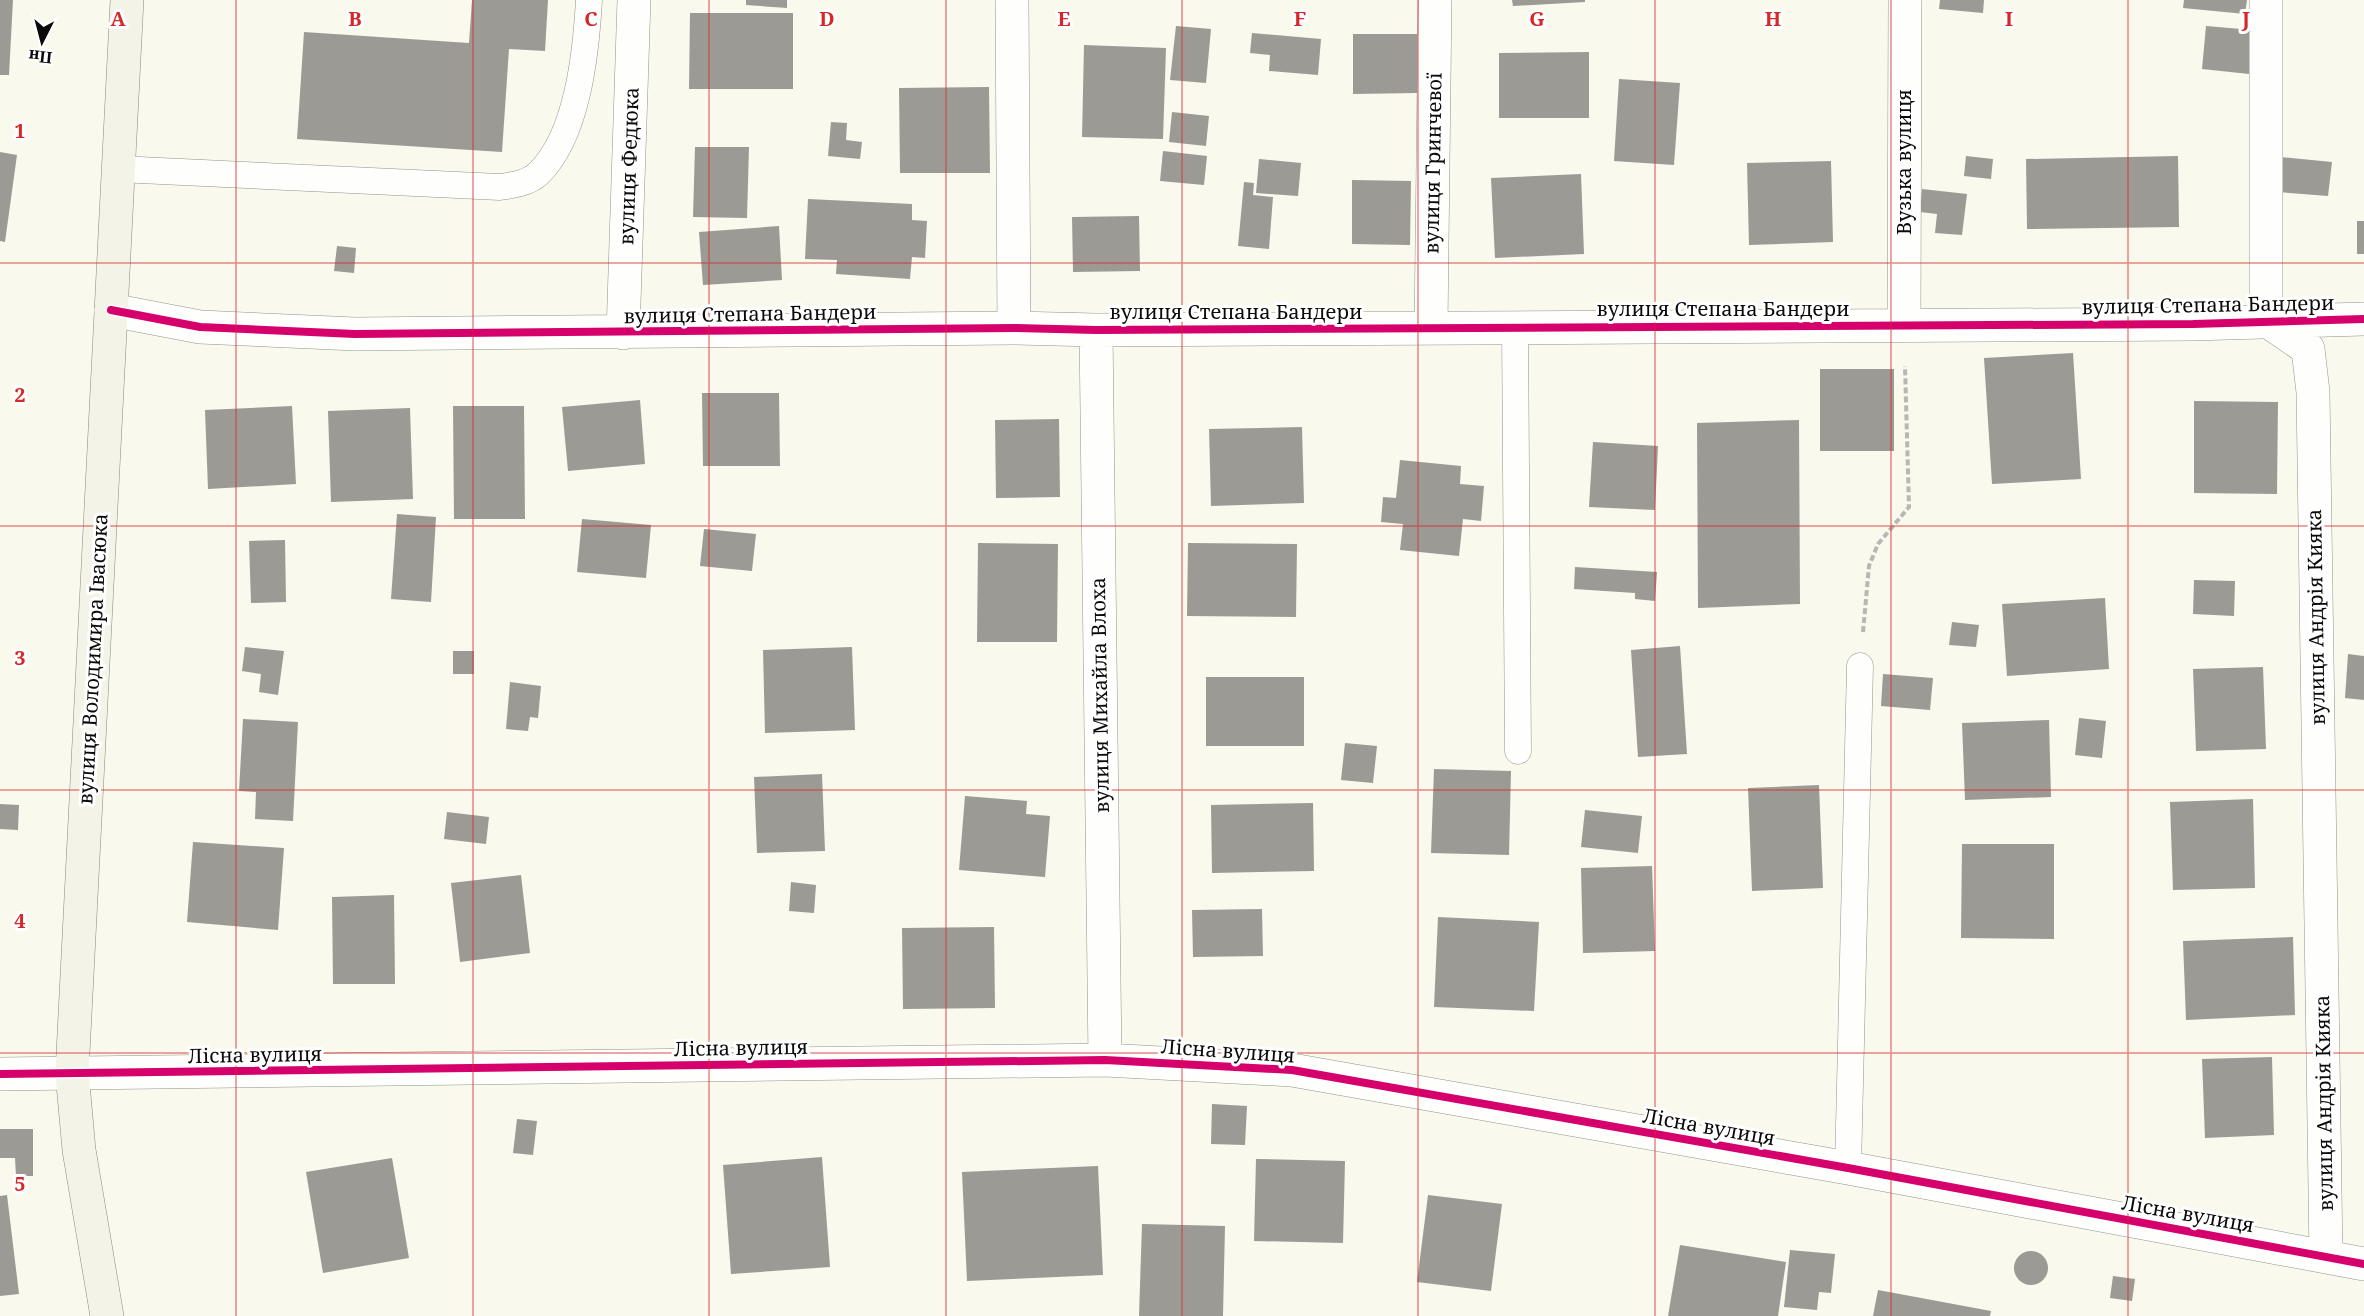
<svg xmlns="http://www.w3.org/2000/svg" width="2364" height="1316" font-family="'Noto Serif',serif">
<rect width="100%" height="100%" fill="#f9f9ed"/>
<!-- building -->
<path fill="#9c9a94" d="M0 0H13L9 75H0Z
M472 0H548L545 51 509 49 502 152 297 139 304 32 469 43Z
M746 0H787V8L746 5Z
M1512 0H1585V2L1513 6Z
M1940 0H1984L1983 13 1939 9Z
M2184 0H2247L2245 14 2183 8Z
M690 13H793V89H689Z
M1176 26 1211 29 1206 83 1170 80Z
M2206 26 2253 30 2249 74 2202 69Z
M1252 33 1321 39 1318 75 1269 71 1270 55 1250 53Z
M1353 34H1417V93L1353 94Z
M1084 45 1166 48 1163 139 1082 137Z
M1589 52V118H1499V53Z
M1619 79 1680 83 1674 165 1614 161Z
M989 87 990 173H900L899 88Z
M1172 112 1209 116 1206 146 1169 142Z
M831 122 847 123 846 140 862 142 860 159 828 156Z
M695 147H749L747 218 693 217Z
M1163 151 1207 156 1204 185 1160 181Z
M0 152 17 155 5 242 0 241Z
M1966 156 1993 159 1991 179 1964 176Z
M2178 156 2179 227 2027 229 2026 159Z
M2280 157 2332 162 2328 196 2277 192Z
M1259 159 1301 163 1298 196 1256 193Z
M1831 161 1833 242 1749 245 1747 163Z
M1581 174 1584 254 1495 258 1491 178Z
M1352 180 1411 181 1410 245 1352 244Z
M1244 182 1254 183 1253 195 1273 197 1269 249 1238 246Z
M1922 189 1967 194 1962 235 1935 233 1937 214 1920 212Z
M808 199 912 204V220L927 221 925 258 912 257 910 279 836 274 837 260 805 259Z
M1139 216 1140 271 1073 272 1072 217Z
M2357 221H2364V254H2357Z
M779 226 782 280 703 285 699 232Z
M337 246 356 248 354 273 334 271Z
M2073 353 2081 479 1992 484 1984 358Z
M1820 369H1894V451H1820Z
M702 393H779L780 466H703Z
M640 400 645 464 568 471 562 407Z
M2194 401 2278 402 2277 494 2194 493Z
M292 406 296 484 208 489 205 410Z
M453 406H524L525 519H454Z
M410 408 413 499 331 502 328 411Z
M1059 419 1060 497 996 498 995 420Z
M1799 420 1800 604 1698 608 1697 423Z
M1302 427 1304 503 1211 506 1209 429Z
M1593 442 1658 446 1655 510 1589 507Z
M1400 460 1461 466 1460 484 1484 486 1481 521 1463 519 1459 556 1400 550 1403 524 1381 522 1383 497 1396 498Z
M397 514 436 517 431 602 391 599Z
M582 519 651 525 646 578 577 572Z
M704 529 756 534 752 571 700 566Z
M285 540 286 602 251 603 249 541Z
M978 543 1058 544 1057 642H977Z
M1188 543 1297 544 1296 617 1187 616Z
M1575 567 1657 572 1655 601 1635 599V593L1574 589Z
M2194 580 2235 581 2234 616 2193 614Z
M2105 598 2109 669 2007 676 2002 604Z
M1952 622 1979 625 1976 647 1949 645Z
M1680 646 1687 754 1638 757 1631 650Z
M245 647 284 651 278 695 259 692 261 674 242 671Z
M852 647 855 730 765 733 763 650Z
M453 651H474V674H453Z
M2348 654 2364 656V700L2345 698Z
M2263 667 2266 749 2196 751 2193 669Z
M1883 674 1933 678 1930 710 1881 706Z
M1206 677H1304V746H1206Z
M510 682 541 686 538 718 530 717 528 731 506 729Z
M2079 718 2106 721 2102 758 2075 755Z
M243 719 298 722 293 821 255 819 256 792 239 791Z
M2049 720 2051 797 1965 800 1962 723Z
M1345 743 1377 746 1373 783 1341 780Z
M1434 769 1511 771 1509 855 1431 853Z
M822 774 825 851 757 853 754 777Z
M1819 785 1823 888 1752 891 1748 788Z
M965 796 1027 801 1026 814 1050 816 1045 877 959 870Z
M2253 799 2255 888 2173 890 2170 802Z
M1313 803 1314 871 1212 873 1211 805Z
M0 804 19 805 18 830 0 829Z
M1585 810 1642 816 1638 853 1581 847Z
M447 812 489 817 486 844 444 839Z
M193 842 284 848 278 930 187 922Z
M1962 844H2054V939L1961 938Z
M1652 866 1655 951 1583 953 1581 868Z
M521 875 530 953 460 962 451 883Z
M791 882 816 885 814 913 789 911Z
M394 895 395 984H333L332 897Z
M1262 909 1263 956 1193 957 1192 910Z
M1438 917 1539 922 1534 1011 1434 1007Z
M994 927 995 1008 903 1009 902 928Z
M2293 937 2295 1015 2186 1020 2183 941Z
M2272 1057 2274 1135 2205 1138 2202 1059Z
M1212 1104 1247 1106 1245 1145 1211 1144Z
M517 1119 537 1121 533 1155 513 1153Z
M0 1129H33V1176H16L15 1158H0Z
M822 1157 830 1267 731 1274 723 1165Z
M392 1158 409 1258 323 1273 306 1172Z
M1256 1159 1345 1161 1343 1243 1254 1241Z
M1098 1166 1103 1275 967 1281 962 1172Z
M7 1195 19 1294 0 1296V1196Z
M1428 1195 1502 1204 1491 1291 1417 1282Z
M1142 1224 1225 1226 1223 1316H1139Z
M1680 1245 1786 1262 1778 1316H1668Z
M1790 1250 1835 1254 1831 1293 1819 1292 1817 1310 1784 1307Z
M2014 1268a17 17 0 1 1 34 0a17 17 0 1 1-34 0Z
M2113 1276 2135 1279 2132 1301 2110 1298Z
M1878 1290 1991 1311 1990 1316H1873Z"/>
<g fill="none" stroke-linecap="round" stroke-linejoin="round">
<!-- service casing -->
<g stroke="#92928c" stroke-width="27">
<path id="service" d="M118 169 500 187C514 185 528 183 538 174 578 136 586 52 589 0
M1515 326 1518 751
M1848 1168 1860 666"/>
</g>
<!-- minor casing -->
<g stroke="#92928c" stroke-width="34">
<path id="minor" d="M1012 0 1014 328
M2266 0V320L2308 349 2313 392 2326 1256
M111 310 200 327 355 334 1014 328 1096 330 2193 324 2364 319
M1904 325 1905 0
M1431 327 1435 0
M1096 330 1105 1060
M623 333 634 0
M0 1074 1105 1060 1292 1070 1848 1168 2364 1264"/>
</g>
<!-- secondary casing -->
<g stroke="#888883" stroke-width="34">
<path id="secondary" d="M107 1316 79 1150 72 1073 127 0"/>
</g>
<!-- path -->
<path stroke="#b7b7b5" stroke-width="4" stroke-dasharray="6 3" stroke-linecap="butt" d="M1863 632 1869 566 1878 544 1909 507 1905 366"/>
<!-- service -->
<use href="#service" stroke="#fefefc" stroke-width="26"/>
<!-- minor -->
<use href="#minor" stroke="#fefefc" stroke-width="33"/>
<!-- secondary -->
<use href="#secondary" stroke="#f3f4e7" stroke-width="33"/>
<!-- cycleway casing -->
<g stroke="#fff" stroke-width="11">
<path id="cycleway" d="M111 310 200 327 355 334 1014 328 1096 330 2193 324 2364 319
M0 1074 1105 1060 1292 1070 1848 1168 2364 1264"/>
</g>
<!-- cycleway -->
<use href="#cycleway" stroke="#d6006c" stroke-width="8"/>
</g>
<!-- grid -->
<path fill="none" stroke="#d62828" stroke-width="1.5" stroke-opacity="0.55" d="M236 0V1316M473 0V1316M709 0V1316M946 0V1316M1182 0V1316M1418 0V1316M1655 0V1316M1891 0V1316M2128 0V1316M0 263H2364M0 526H2364M0 790H2364M0 1053H2364"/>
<g text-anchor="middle" stroke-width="6" stroke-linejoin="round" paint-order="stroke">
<!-- street labels -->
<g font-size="20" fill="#0a0a0a" stroke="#fff">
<text transform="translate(1904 162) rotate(-90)" y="7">Вузька вулиця</text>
<text transform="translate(1433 163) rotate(-89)" y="7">вулиця Гринчевої</text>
<text transform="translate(629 166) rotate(-88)" y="7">вулиця Федюка</text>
<text transform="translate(2208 305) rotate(-1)" y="7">вулиця Степана Бандери</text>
<text x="1723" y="316">вулиця Степана Бандери</text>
<text x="1236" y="319">вулиця Степана Бандери</text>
<text transform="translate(750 314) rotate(-1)" y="7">вулиця Степана Бандери</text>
<text transform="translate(2316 617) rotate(-91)" y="7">вулиця Андрія Кияка</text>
<text transform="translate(93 659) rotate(-87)" y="7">вулиця Володимира Івасюка</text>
<text transform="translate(1100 695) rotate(-91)" y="7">вулиця Михайла Влоха</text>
<text transform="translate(741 1048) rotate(-1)" y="7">Лісна вулиця</text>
<text transform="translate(1228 1051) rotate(4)" y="7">Лісна вулиця</text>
<text transform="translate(255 1055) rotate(-1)" y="7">Лісна вулиця</text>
<text transform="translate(2324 1103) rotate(-91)" y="7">вулиця Андрія Кияка</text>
<text transform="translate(1709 1127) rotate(10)" y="7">Лісна вулиця</text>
<text transform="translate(2188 1214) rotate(10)" y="7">Лісна вулиця</text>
</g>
</g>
<g font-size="20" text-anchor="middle" font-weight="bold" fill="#d62828" stroke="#fff" stroke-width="6" stroke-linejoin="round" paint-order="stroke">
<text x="118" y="26">A</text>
<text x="355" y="26">B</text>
<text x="591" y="26">C</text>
<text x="827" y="26">D</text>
<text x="1064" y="26">E</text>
<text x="1300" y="26">F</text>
<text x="1537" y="26">G</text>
<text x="1773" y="26">H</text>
<text x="2009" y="26">I</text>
<text x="2246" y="26">J</text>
<text x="20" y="138">1</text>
<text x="20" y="402">2</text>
<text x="20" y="665">3</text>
<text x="20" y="928">4</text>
<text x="20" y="1191">5</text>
</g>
<!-- north arrow -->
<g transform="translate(42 42) rotate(186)" stroke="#ffffff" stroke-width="4.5" paint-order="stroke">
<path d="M0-4.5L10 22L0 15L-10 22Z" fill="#0a0a0a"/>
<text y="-9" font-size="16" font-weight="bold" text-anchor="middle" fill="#0a0a0a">Пн</text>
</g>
</svg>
